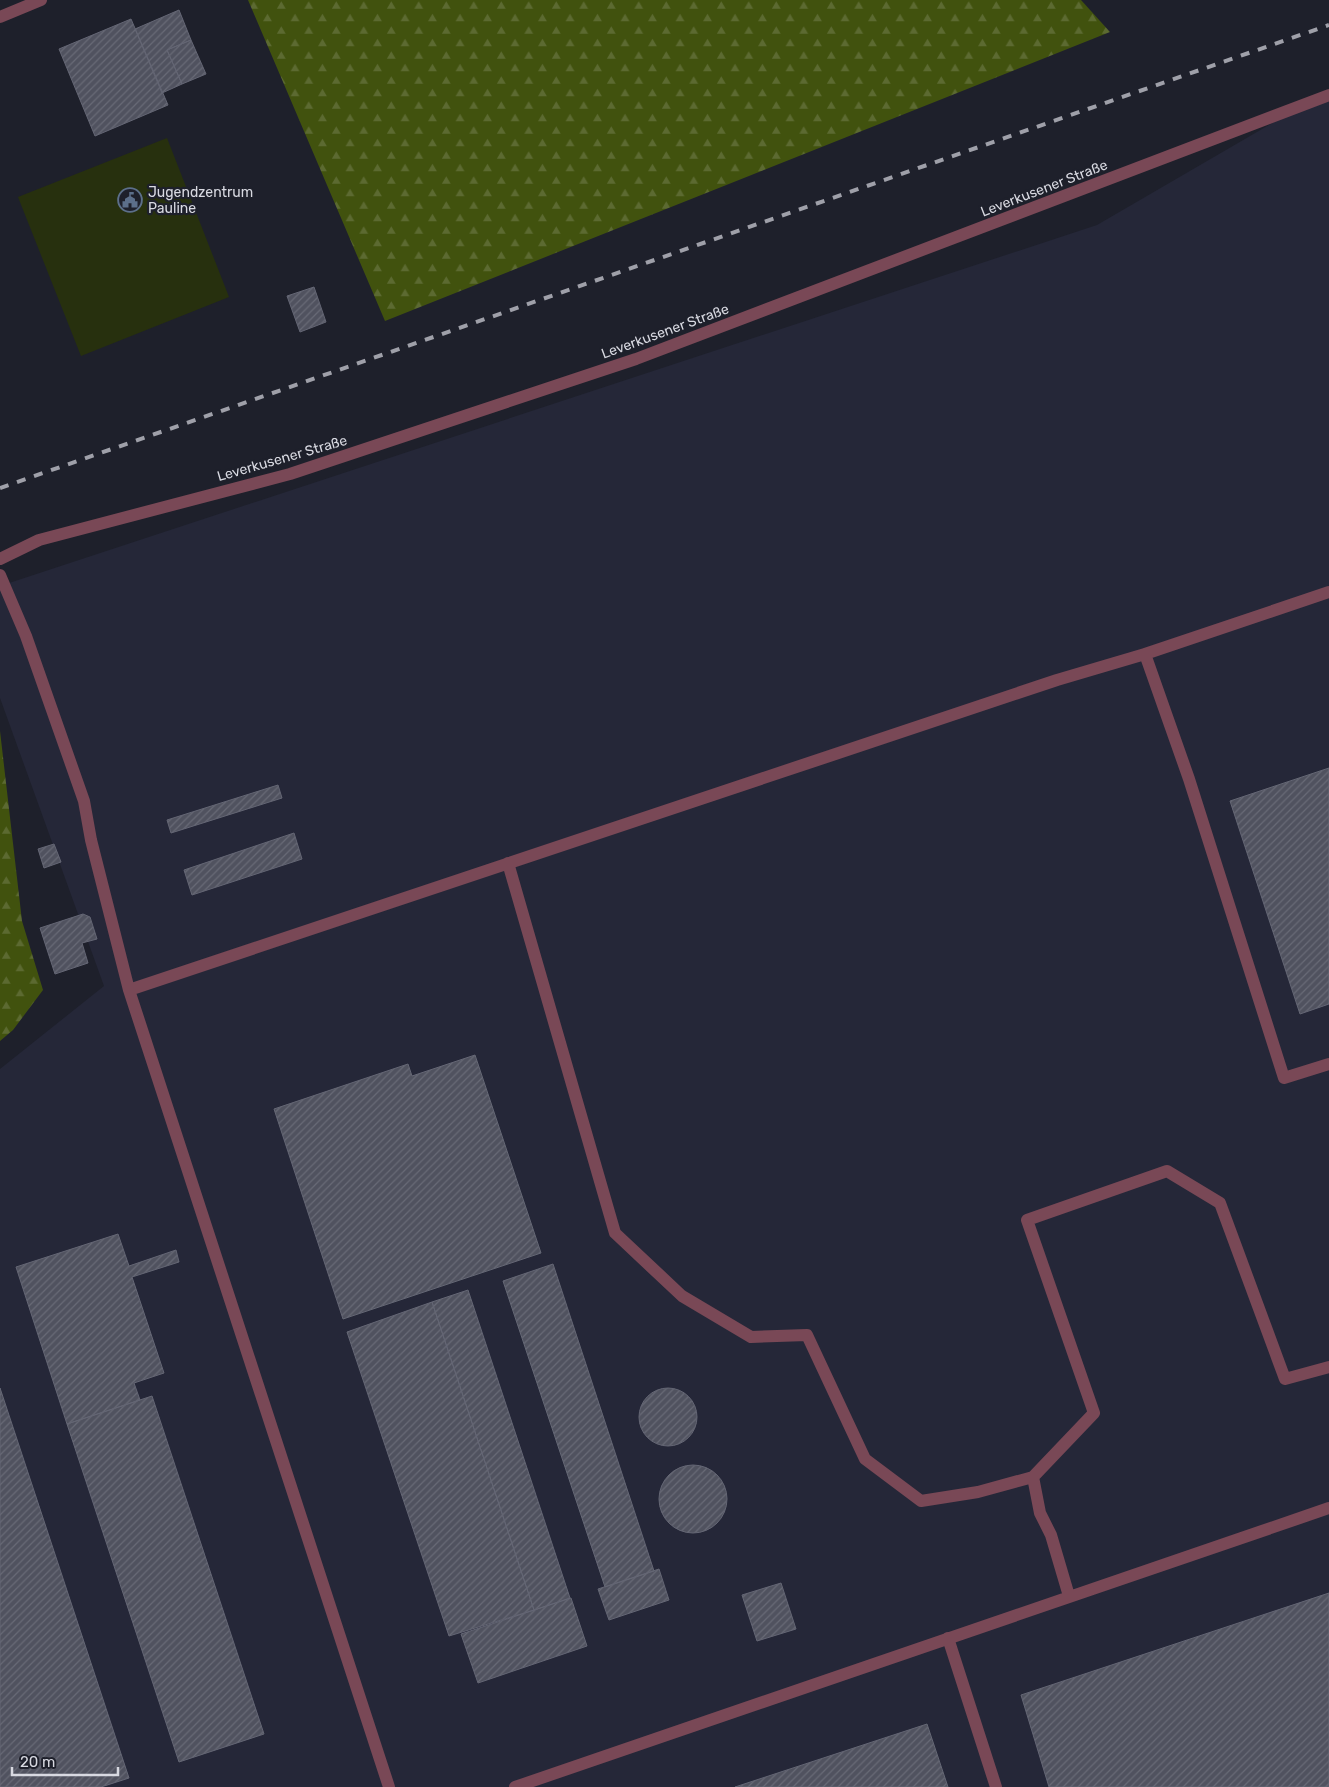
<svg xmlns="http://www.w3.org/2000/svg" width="1329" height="1787" font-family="Rubik,sans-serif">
<defs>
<pattern id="forest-firs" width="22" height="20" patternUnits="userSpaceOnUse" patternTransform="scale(1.25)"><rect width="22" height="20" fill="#41520e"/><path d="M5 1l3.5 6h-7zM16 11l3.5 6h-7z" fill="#5c6a31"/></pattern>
<pattern id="building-hatch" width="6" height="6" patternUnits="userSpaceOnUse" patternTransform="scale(1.25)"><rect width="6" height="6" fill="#50525f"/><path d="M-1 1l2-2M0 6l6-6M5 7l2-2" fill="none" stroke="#686a76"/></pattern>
</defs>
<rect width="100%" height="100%" fill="#1e202b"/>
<!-- built -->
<path fill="#252738" d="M1329 90V1787H0V1069L104 986 0 698V586L1097 225Z"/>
<!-- grass -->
<path fill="#27300e" d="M167 138 229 297 81 356 18 197Z"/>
<!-- forest -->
<path fill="url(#forest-firs)" d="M248 0H1081L1110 32 385 321Z
M0 731 22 921 43 990 13 1030 0 1041Z"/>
<!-- building -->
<path fill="url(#building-hatch)" stroke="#646674" d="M179 10 191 40 167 50 182 84 162 93 135 29Z
M131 19 168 105 95 136 59 49Z
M191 40 206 74 182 84 167 50Z
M314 287 326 322 300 332 287 296Z
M1329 768V1004L1300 1014 1230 801Z
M278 785 282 798 171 833 167 820Z
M294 833 302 859 192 895 184 870Z
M54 844 61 862 44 868 38 849Z
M83 914 90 917 97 939 82 943 88 963 55 974 40 928Z
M475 1055 541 1253 343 1319 274 1109 408 1064 412 1076Z
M118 1234 129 1266 176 1250 179 1262 132 1277 164 1373 134 1383 140 1400 67 1424 16 1267Z
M553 1264 654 1571 605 1587 503 1281Z
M468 1290 570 1598 534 1610 432 1302Z
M432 1302 534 1610 449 1636 347 1332Z
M0 1388 129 1778 101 1787H0Z
M639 1417a29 29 0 1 1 58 0a29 29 0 1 1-58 0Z
M152 1396 264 1734 179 1762 67 1424Z
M659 1499a34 34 0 1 1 68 0a34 34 0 1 1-68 0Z
M659 1569 669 1600 609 1620 598 1589Z
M781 1583 796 1629 757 1641 742 1595Z
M1329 1593V1787H1049L1021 1695Z
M571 1598 587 1646 478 1683 461 1634Z
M927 1724 948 1787H735Z"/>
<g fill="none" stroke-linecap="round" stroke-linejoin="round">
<!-- minor -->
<path stroke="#794856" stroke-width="12" d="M0 17 41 0
M0 559 39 540 290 474 636 359 1329 95
M0 575 26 636 84 801 91 840 129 990 389 1787
M1145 654 1189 779 1284 1078 1329 1064
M508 863 615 1233 682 1296 751 1337 807 1335 865 1459 921 1501 978 1492 1033 1477
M129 990 1057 680 1145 654 1329 592
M1069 1596 1051 1535 1040 1513 1033 1477 1094 1413 1027 1220 1167 1171 1220 1203 1285 1379 1329 1367
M948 1638 996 1787
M515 1787 1329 1508"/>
<!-- rail -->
<path stroke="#9fa0a9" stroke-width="4" stroke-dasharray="9 9" stroke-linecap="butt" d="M0 488 1329 25"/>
</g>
<!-- icons -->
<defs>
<g id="civic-ring" transform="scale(1.25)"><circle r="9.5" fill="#1e202b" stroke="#5c6f8a" stroke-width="1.5"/><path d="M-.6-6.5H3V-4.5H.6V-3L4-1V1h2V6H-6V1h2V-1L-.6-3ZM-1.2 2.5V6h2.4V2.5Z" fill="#5c6f8a"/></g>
</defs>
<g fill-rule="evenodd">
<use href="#civic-ring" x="130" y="200"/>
</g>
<g text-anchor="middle" stroke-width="4.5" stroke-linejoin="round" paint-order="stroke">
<!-- street labels -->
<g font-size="14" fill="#d8d9e1" stroke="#1e202b">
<text transform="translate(1044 188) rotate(-21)" y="5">Leverkusener Straße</text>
<text transform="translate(665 331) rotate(-20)" y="5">Leverkusener Straße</text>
<text transform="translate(282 458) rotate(-16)" y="5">Leverkusener Straße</text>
</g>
<!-- poi labels -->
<g font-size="14" fill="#d8d9e1" stroke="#1e202b" text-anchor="start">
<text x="148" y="197">Jugendzentrum<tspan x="148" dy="16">Pauline</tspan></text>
</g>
</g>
<!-- scale -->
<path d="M12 1767v8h106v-8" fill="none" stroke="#d8d9e1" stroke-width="2.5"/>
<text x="20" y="1767" font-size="15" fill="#d8d9e1" stroke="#1e202b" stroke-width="4" paint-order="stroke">20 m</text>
</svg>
